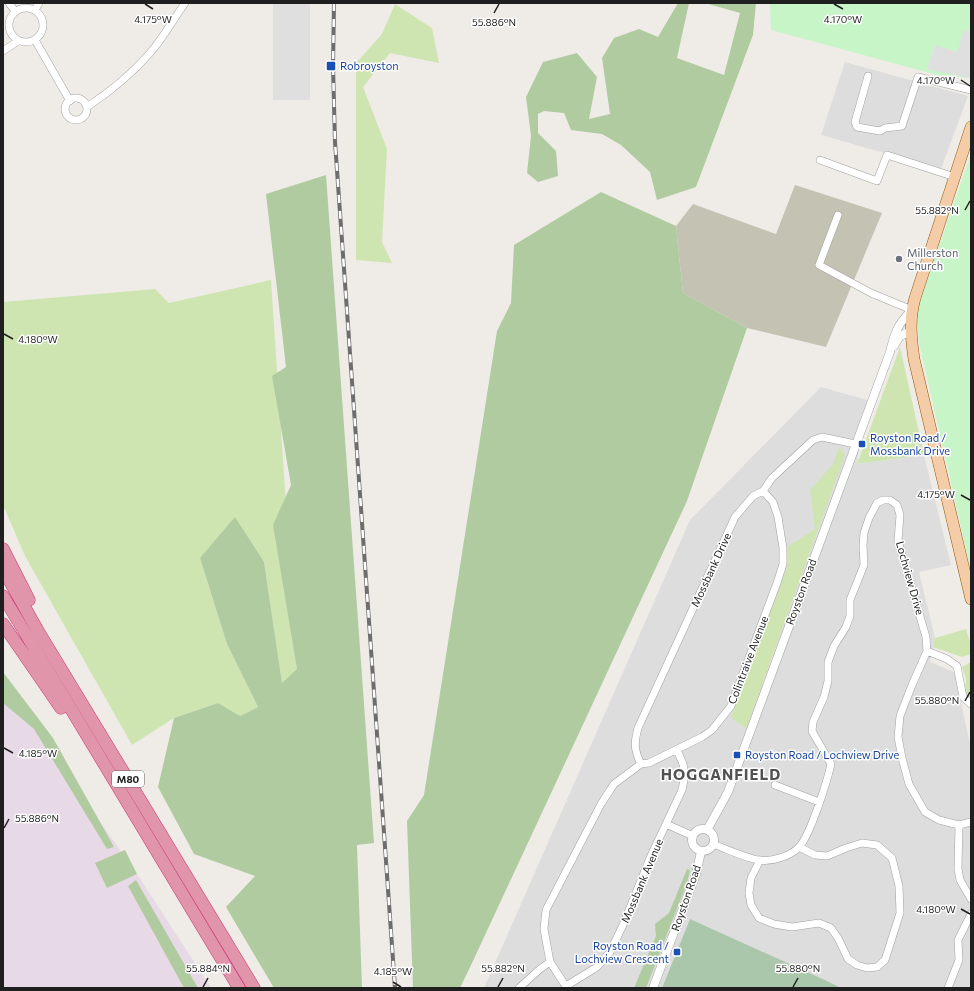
<svg xmlns="http://www.w3.org/2000/svg" width="974" height="991" font-family="Commissioner,sans-serif">
<rect width="100%" height="100%" fill="#efece7"/>
<!-- residential -->
<path fill="#ddd" d="M845 62 968 96 941 169 821 135Z
M821 387 867 400 857 464 924 455 951 565 919 572 935 638 930 662 954 672 971 748V988H841L690 919 662 988H484L690 520Z"/>
<!-- industrial -->
<path fill="#e8d9e6" d="M3 684 137 874 211 988H3Z"/>
<!-- construction -->
<path fill="#c3c2b3" d="M795 185 882 213 826 347 747 328 683 293 676 226 693 204 776 234Z"/>
<!-- grass -->
<path fill="#cfe5b1" d="M395 4 432 28 439 63 390 53 363 87 387 149 382 242 392 263 356 260V63L382 34Z
M271 280 297 669 282 684 264 562 200 558 227 644 258 707 240 716 218 703 174 718 132 745 25 556 3 505V302L155 289 169 303Z
M900 347 924 455 857 464Z
M839 447 845 455 746 729 731 717 788 565 787 547 815 529 810 490 833 464Z
M966 629 971 645V654L962 657 933 647 935 638Z
M971 662V700C963 693 966 688 966 679 965 675 963 670 962 667Z"/>
<!-- forest -->
<path fill="#b0cb9f" d="M678 3H689L677 58 724 75 740 13 705 3H756L753 35 696 187 657 200 650 172 621 145 602 134 571 130 564 113 544 111 538 114V133L556 151 558 176 538 182 527 173 531 136 526 97 543 62 577 53 597 77 589 119 610 114 602 58 614 38 639 29 658 37Z
M326 175 374 843 357 845 362 988H274L226 907 255 876 194 854 158 787 174 718 218 703 240 716 258 707 227 644 200 558 235 517 264 562 282 683 297 669 273 525 291 485 272 376 286 367 266 194Z
M601 192 676 226 683 293 747 328 687 501 472 963 460 988H413L407 821 424 795 497 331 511 303 514 245Z
M3 672 53 738 114 847 107 849 34 729 3 703Z
M125 850 137 874 107 888 95 863Z
M687 869 690 870 687 883 646 988H634L656 936 655 924 669 913Z
M136 880 198 988H184L128 886Z"/>
<!-- cemetery -->
<path fill="#aac6ab" d="M690 919 827 981 841 988H662Z"/>
<!-- park -->
<path fill="#c8f5c8" d="M770 3H971V70L969 78 937 75 771 30Z
M971 154V571L919 343 917 310Z"/>
<!-- parking -->
<path fill="#dfdfdf" d="M273 3H310V100H273Z
M964 30 971 32V70L969 78 927 69 935 45 957 52Z"/>
<g fill="none" stroke-linecap="round" stroke-linejoin="round">
<!-- minor casing -->
<g stroke="#a0a0a0" stroke-width="8">
<path id="minor" d="M9 3 15 11
M9 25a17 17 0 1 1 34 0a17 17 0 1 1-34 0Z
M35 10 39 3
M35 40 70 101
M3 51 18 41
M868 76 855 122 857 127 880 131 885 128 902 126 918 77 971 90
M65 109a11 11 0 1 1 22 0a11 11 0 1 1-22 0Z
M87 107C111 91 131 75 150 53 163 38 173 20 185 3
M820 160 877 181 887 155 955 177
M838 215 819 265 871 293 912 310
M927 651 947 659 957 666 963 697 971 704
M641 764C634 750 634 743 638 728L735 517 753 496 763 491 772 478 813 440 822 437 855 444
M775 785 819 802
M666 824 693 836
M959 825 958 869 960 880 971 899
M713 844C727 849 745 858 759 860 772 862 791 856 799 847 810 836 827 782 831 764L812 731 813 722 824 697 828 681V662L834 646 846 627 850 616V600L864 565 863 546 864 533 869 518 877 503 883 500H890L897 505 900 515 898 541 926 637 927 651 912 685 900 716 898 737 902 758 909 784 925 812 939 820 959 825 971 822
M760 860 751 878 749 893 751 905 759 918 774 924 792 927 819 923 831 928 838 938 848 959 857 965 867 968 877 967 885 960 900 913 899 886 892 858 877 845 862 843 846 848 827 856 815 855 799 847
M566 986 597 967 610 952 623 925 650 858 682 790 685 775 683 764 677 750
M519 988 540 969 550 962
M567 988 550 962 544 929 546 910 601 804 614 784 641 764 649 763 702 737 712 730 731 706 777 583 783 564V548L778 517 773 502 763 491
M948 988 959 960 958 940 971 914"/>
</g>
<!-- tertiary casing -->
<g stroke="#a0a0a0" stroke-width="9">
<path id="tertiary" d="M894 346 900 336 911 331
M692 840a11 11 0 1 1 22 0a11 11 0 1 1-22 0Z
M707 830 728 792 890 352C895 332 897 325 912 310
M653 988 696 874 701 852"/>
</g>
<!-- primary casing -->
<g stroke="#8f580c" stroke-width="12">
<path id="primary" d="M971 127 915 298C909 319 911 338 914 359L971 599"/>
</g>
<!-- motorway casing -->
<g stroke="#cd3476" stroke-width="13">
<path id="motorway" d="M3 549 29 600
M3 569 38 631 254 988
M3 596 239 988
M3 624 61 708"/>
</g>
<!-- minor -->
<use href="#minor" stroke="#fff" stroke-width="7"/>
<!-- tertiary -->
<use href="#tertiary" stroke="#fff" stroke-width="8"/>
<!-- primary -->
<use href="#primary" stroke="#f4cca7" stroke-width="11"/>
<!-- motorway -->
<use href="#motorway" stroke="#e095aa" stroke-width="12"/>
<!-- rail casing -->
<g stroke="#6d6d6d" stroke-width="4">
<path id="rail" d="M334 3 333 66 335 142 395 988"/>
</g>
<!-- rail -->
<use href="#rail" stroke="#fff" stroke-width="2.5" stroke-dasharray="8" stroke-linecap="butt"/>
</g>
<!-- ticks -->
<path fill="none" stroke="#1f1f1f" stroke-width="1.5" d="M145 4 153 9M834 4 843 9M494 13 499 4M961 80 970 86M965 210 970 201M4 334 13 339M961 495 970 500M965 701 970 692M4 748 13 753M4 828 9 819M961 909 970 914M393 982 401 987M203 987 208 978M498 987 503 978M793 987 798 978"/>
<!-- markers -->
<g fill="#1a4fb4" stroke="#fff" stroke-width="1.5">
<rect x="326" y="61" width="10" height="10" rx="2"/>
<rect x="858" y="440" width="8" height="8" rx="2"/>
<rect x="733" y="751" width="8" height="8" rx="2"/>
<rect x="673" y="948" width="8" height="8" rx="2"/>
</g>
<circle fill="#6b7280" stroke="#fff" stroke-width="1.5" cx="899" cy="259" r="4"/>
<g text-anchor="middle" stroke-width="3" stroke-linejoin="round" paint-order="stroke">
<!-- shield labels -->
<rect fill="#fff" stroke="#626262" stroke-width="1" x="112" y="771" width="32" height="16" rx="3"/>
<g font-size="10" font-weight="bold" fill="#1f1f1f">
<text x="128" y="783">M80</text>
</g>
<!-- transit labels -->
<g font-size="11" fill="#164399" stroke="#fff" text-anchor="start">
<text x="340" y="70">Robroyston</text>
<text x="870" y="442">Royston Road /<tspan x="870" dy="13">Mossbank Drive</tspan></text>
<text x="745" y="759">Royston Road / Lochview Drive</text>
<text x="669" y="950" text-anchor="end">Royston Road /<tspan x="669" dy="13">Lochview Crescent</tspan></text>
</g>
<!-- worship labels -->
<g font-size="11" fill="#5b616d" stroke="#fff" text-anchor="start">
<text x="907" y="257">Millerston<tspan x="907" dy="13">Church</tspan></text>
</g>
<!-- street labels -->
<g font-size="11" fill="#1f1f1f" stroke="#fff">
<text transform="translate(711 570) rotate(-65)" y="4">Mossbank Drive</text>
<text transform="translate(910 578) rotate(74)" y="4">Lochview Drive</text>
<text transform="translate(801 592) rotate(-70)" y="4">Royston Road</text>
<text transform="translate(748 660) rotate(-69)" y="4">Colintraive Avenue</text>
<text transform="translate(642 881) rotate(-67)" y="4">Mossbank Avenue</text>
<text transform="translate(686 898) rotate(-71)" y="4">Royston Road</text>
</g>
<!-- district labels -->
<g font-size="15" font-weight="bold" letter-spacing="1" fill="#525252" stroke="#fff">
<text x="721" y="780">HOGGANFIELD</text>
</g>
</g>
<g font-size="10" text-anchor="middle" fill="#1f1f1f" stroke="#fff" stroke-width="3" stroke-linejoin="round" paint-order="stroke">
<text x="153" y="23">4.175°W</text>
<text x="843" y="23">4.170°W</text>
<text x="494" y="26">55.886°N</text>
<text x="936" y="84">4.170°W</text>
<text x="937" y="214">55.882°N</text>
<text x="38" y="343">4.180°W</text>
<text x="936" y="498">4.175°W</text>
<text x="937" y="704">55.880°N</text>
<text x="38" y="757">4.185°W</text>
<text x="37" y="822">55.886°N</text>
<text x="936" y="913">4.180°W</text>
<text x="208" y="972">55.884°N</text>
<text x="503" y="972">55.882°N</text>
<text x="798" y="972">55.880°N</text>
<text x="393" y="975">4.185°W</text>
</g>
<!-- border -->
<rect width="974" height="991" fill="none" stroke="#1f1f1f" stroke-width="8"/>
</svg>
